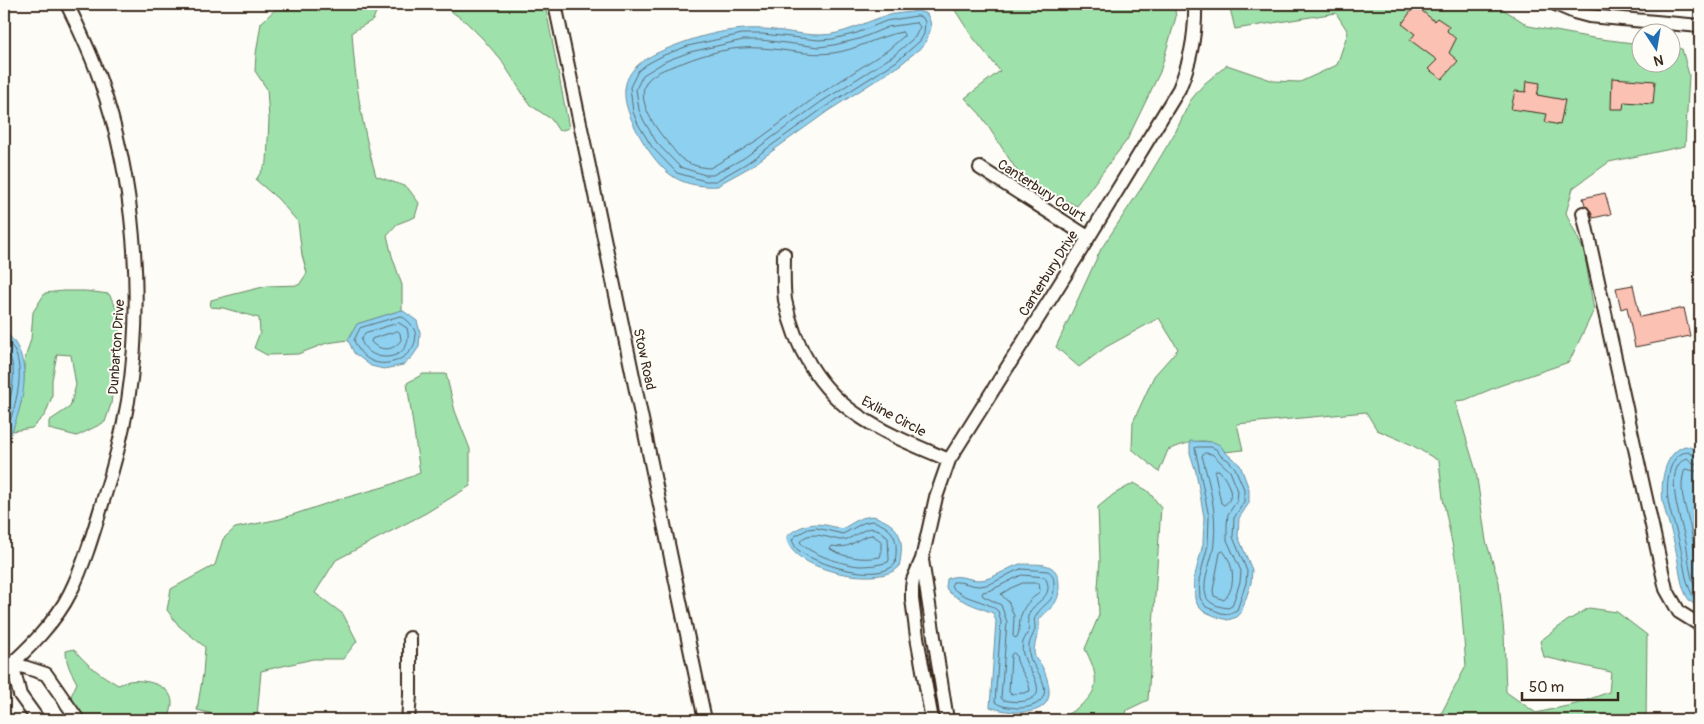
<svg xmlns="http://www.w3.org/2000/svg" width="1704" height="724" font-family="Pangolin,sans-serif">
<rect width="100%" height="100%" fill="#fdfcf7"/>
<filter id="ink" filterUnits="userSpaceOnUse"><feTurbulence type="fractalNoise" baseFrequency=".02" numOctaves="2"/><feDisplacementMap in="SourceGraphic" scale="10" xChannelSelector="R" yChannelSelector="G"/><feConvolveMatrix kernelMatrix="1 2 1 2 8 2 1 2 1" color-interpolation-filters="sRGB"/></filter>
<g filter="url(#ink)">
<!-- green -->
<path fill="#9ee1ab" stroke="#6c8664" d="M281 4H379L373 20 352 32C355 83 362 127 376 176L407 187 419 203 415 217 397 224 387 235 392 256 402 285V310L357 324 348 340 327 343 298 354 267 355 254 348 260 332 259 318 223 308 210 307 211 300 267 286 299 285 307 273 302 255 298 222 278 199 256 180 267 162 269 119 267 89 255 71 256 54 261 23Z
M441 4H545L569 128 559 131 551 119 530 105 501 60 483 39 466 22Z
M951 4H1174L1176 17 1160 72 1127 140 1077 206 1023 180 980 114 965 98 1000 71 971 35Z
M1229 4H1497L1503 9 1529 26 1593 38 1641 44 1642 62H1672V48L1682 49 1689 75 1685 146 1609 162 1573 188 1566 213 1584 251 1594 310 1569 362 1499 386 1465 400 1455 401 1476 471 1486 541 1499 582 1504 634 1506 692 1536 713 1576 704 1609 692 1611 672 1544 657 1540 641 1567 621 1589 608 1617 612 1647 635 1646 720H1441L1442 712 1466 666 1459 577 1443 499 1439 461 1410 444 1377 430 1366 412 1237 424 1243 450 1225 452C1211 433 1186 443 1168 450L1159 472 1132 449 1133 422 1154 376 1178 349 1159 318 1106 347 1079 367 1056 347 1101 249 1146 181 1176 131 1190 101 1204 84 1227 65 1274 81 1300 82 1337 65 1348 32 1336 13 1235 29Z
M63 291H85L109 294 118 311 120 326 111 404 105 422 77 436 49 429V421L70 407 76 385 71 355 57 354 52 380V397L45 415 32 428 12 431 21 403 24 380V362L31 339 33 312 45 293Z
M423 374H446L455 411 470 449V486L426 513 336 560 315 593 343 614 357 641 343 659H313L261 671 257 717 227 718 197 710 203 674 205 647 179 626 167 610 171 589 215 565 223 539 235 528 280 519 334 501 387 486 420 473 407 383Z
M1134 483 1148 491 1161 507 1148 700 1127 710 1124 720H1058C1094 699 1106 689 1085 649L1099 615 1098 587 1100 560 1098 507 1114 494Z
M74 649C87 666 100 674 118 685 121 684 126 682 129 681 143 679 172 684 172 703 172 708 170 714 169 719L167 720H84L76 710 71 696 77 683C71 672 66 664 66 651Z"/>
<!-- water -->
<path fill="#8ed0ef" stroke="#6d8e9b" d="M918 11 927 14 930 21 931 28 924 45 900 65 828 111 750 167 723 182 718 186C704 187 686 185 674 177 662 170 649 152 642 140 618 99 614 70 664 50 695 37 729 27 763 29 782 30 801 35 820 35 844 35 862 23 885 16 895 13 907 13 918 11Z
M402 310 417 321 420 332 419 347 412 357 403 365 384 369 371 366 354 353 348 340 357 324Z
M4 331C40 360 20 415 4 450Z
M1190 441 1213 442 1220 445 1225 452 1240 465 1249 489V503L1239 518 1238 536 1252 570 1251 583 1241 613 1237 617 1228 620 1220 618 1203 611 1198 606 1195 599 1194 579 1203 544 1204 517 1196 472 1190 453Z
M1685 446C1692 447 1697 450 1700 456V606C1693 605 1689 601 1686 595 1679 580 1679 562 1675 546 1672 531 1666 517 1663 502 1660 483 1664 453 1685 446Z
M873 516C901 525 905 539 899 567 877 589 785 568 787 536 807 520 820 523 842 529L861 518Z
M1020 564C1038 565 1058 560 1059 584 1059 591 1059 597 1055 603 1051 609 1044 613 1039 620 1041 633 1031 646 1035 657 1036 660 1038 661 1040 663 1045 671 1048 680 1049 689 1052 720 1007 713 990 707L996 621 993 613C984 609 947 597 946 587 946 585 947 582 947 579 958 573 968 580 979 580 992 580 1007 568 1020 564Z"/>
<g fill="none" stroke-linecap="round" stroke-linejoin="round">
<!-- shore -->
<path stroke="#5c6c72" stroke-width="1" d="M918 16 923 18 925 22 924 34 920 41 897 61 825 107 747 163 716 181H705L677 173 652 147 638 124 633 112 630 87 638 71 647 64 664 55 688 46 742 34H762L819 40 833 39 857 33 886 21Z
M917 23 920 27 915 37 893 56 821 102 744 158 713 175H705L680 167 657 143 644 121 639 110 636 89 643 75 666 61 690 52 743 40H761L819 47 834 45 859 39 888 27Z
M902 32 904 34V36L888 50 817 96 759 139 740 151 710 168C703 168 691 165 685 161 678 157 674 150 669 144 657 131 633 98 648 80 656 71 671 67 682 63 707 53 734 46 760 48 785 49 808 56 833 53 857 50 878 36 902 32Z
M401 316C447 343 373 393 354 340L360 328Z
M399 323 407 328C416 361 370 367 361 340L365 333Z
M398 331 400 333 401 340C393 352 380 351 371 342L372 339Z
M4 338C7 342 12 345 14 350 27 374 13 414 4 437
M4 347C21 367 11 397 4 419
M1198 447H1211L1216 449 1221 456 1228 460 1235 468 1244 489V502L1234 518 1233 537 1247 571 1246 583 1237 610 1228 614 1221 613 1206 607 1200 598 1199 580 1208 545 1209 517 1195 448Z
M1205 453 1212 454 1230 471 1238 491 1237 501 1228 514 1227 525V540L1241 571 1240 582 1232 606 1228 608C1220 607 1208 604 1206 596 1201 579 1213 560 1214 543 1217 511 1210 486 1202 456Z
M1700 458 1696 457 1688 452C1668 453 1666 485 1668 500 1670 515 1677 530 1680 545 1684 561 1684 579 1692 594 1694 598 1696 600 1700 601
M1700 464 1693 463 1687 458C1661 467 1682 524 1686 542 1689 558 1689 583 1700 595
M1216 470H1219C1224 476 1233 490 1230 498 1229 501 1226 504 1224 505L1221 503 1215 473Z
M1700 472 1685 469C1677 491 1687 509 1691 531 1694 546 1697 562 1700 577
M873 521C897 529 898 541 895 564 878 584 815 564 798 550 795 547 794 544 792 540L795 536 808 529 817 528 843 534 863 523Z
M873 528 879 530 888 538 889 560 888 562C879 565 869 566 860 566 844 565 809 554 800 542 808 529 828 538 840 540 852 541 861 528 873 528Z
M872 535 881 541V554L880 557C864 560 844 558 830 549L832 546C854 550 855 537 872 535Z
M1223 551C1234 563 1237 587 1224 600L1214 596 1213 590 1220 553Z
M1021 569 1048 571C1053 574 1054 579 1054 584 1055 604 1043 602 1036 616 1033 620 1035 622 1035 627 1035 633 1030 639 1029 645 1029 649 1029 657 1031 660 1037 672 1053 690 1039 702 1033 707 1024 708 1017 708 1009 707 1001 707 995 702L1001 622 998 611C985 599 962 600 951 586L953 582C962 581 971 586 980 586 995 585 1007 573 1021 569Z
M1022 575 1045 577C1056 599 1034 599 1028 616 1027 620 1029 623 1029 628 1028 633 1025 637 1023 642 1018 663 1041 675 1037 694 1029 704 1014 702 1003 700L1001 698 1007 622 1001 605 983 596 982 594 983 592 991 590Z
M1023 583H1039L1040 591C1034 598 1025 603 1022 613 1018 621 1021 629 1017 637L1015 638 1013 636 1014 616 1009 603 1001 594 1011 588Z
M1014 653 1016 655C1017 669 1029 677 1030 691L1024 693 1011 694 1009 692 1011 655Z"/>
</g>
<!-- building -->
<path fill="#fbc1b3" stroke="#3b2a1e" d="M1415 5 1434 21 1437 18 1449 26 1447 31 1456 39 1449 53 1458 61 1442 79 1428 69 1437 60 1410 40 1415 34 1402 24Z
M1612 78 1655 81 1653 104 1624 102 1623 109H1611Z
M1527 81 1540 83 1537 95 1565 100 1560 125 1545 122 1547 114 1511 109 1515 91 1526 92Z
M1605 193 1611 214 1593 218 1591 211 1585 205 1583 198Z
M1633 285 1640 317 1684 308 1690 336 1635 347 1627 307 1621 309 1616 288Z"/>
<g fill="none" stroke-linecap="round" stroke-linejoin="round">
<!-- minor casing -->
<g stroke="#3b2a1e" stroke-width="16">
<path id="minor" d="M555 4 705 720
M1555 4 1574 12 1589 16 1700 26
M980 168 1088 237
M1583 213 1666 589 1679 612 1700 625
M784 254C784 269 783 285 785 300 794 346 819 390 859 416 887 435 919 447 949 460
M922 560 947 720
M12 663 46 674 78 720
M12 663 20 695 38 720
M4 670C27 651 57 620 70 593 84 565 93 534 102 504 113 470 122 436 128 401 144 297 135 179 100 80 91 53 79 29 67 4
M408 720 410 695V638
M932 720 917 637 912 599V588L913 580 922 559 936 497 949 460 1076 258 1179 89C1191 61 1196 34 1195 4"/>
</g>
<!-- minor -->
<use href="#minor" stroke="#fdfcf7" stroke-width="12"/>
</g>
</g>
<g text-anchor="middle" stroke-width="4" stroke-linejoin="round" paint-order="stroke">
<!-- street labels -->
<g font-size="14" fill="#3b2a1e" stroke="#fdfcf7">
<text transform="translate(1042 190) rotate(33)" y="5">Canterbury Court</text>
<text transform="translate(1048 273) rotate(-58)" y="5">Canterbury Drive</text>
<text transform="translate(116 347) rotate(-86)" y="5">Dunbarton Drive</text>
<text transform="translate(645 359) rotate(78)" y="5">Stow Road</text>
<text transform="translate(894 416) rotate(28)" y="5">Exline Circle</text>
</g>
</g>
<!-- margin -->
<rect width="1704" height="724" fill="none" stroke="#fdfcf7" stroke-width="20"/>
<rect x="10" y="10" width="1684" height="704" fill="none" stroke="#3b2a1e" stroke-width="2" filter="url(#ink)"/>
<!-- north arrow -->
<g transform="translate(1656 48) rotate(168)"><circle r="24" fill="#fdfcf7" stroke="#afa8a0"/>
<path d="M0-4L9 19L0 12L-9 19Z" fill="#1f6fb2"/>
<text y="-8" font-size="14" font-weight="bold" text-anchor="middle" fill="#3b2a1e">N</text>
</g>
<!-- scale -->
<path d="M1522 692v8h96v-8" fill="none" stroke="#3b2a1e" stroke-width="2.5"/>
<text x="1529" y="692" font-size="15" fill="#3b2a1e" stroke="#fdfcf7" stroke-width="4" paint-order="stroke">50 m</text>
</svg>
